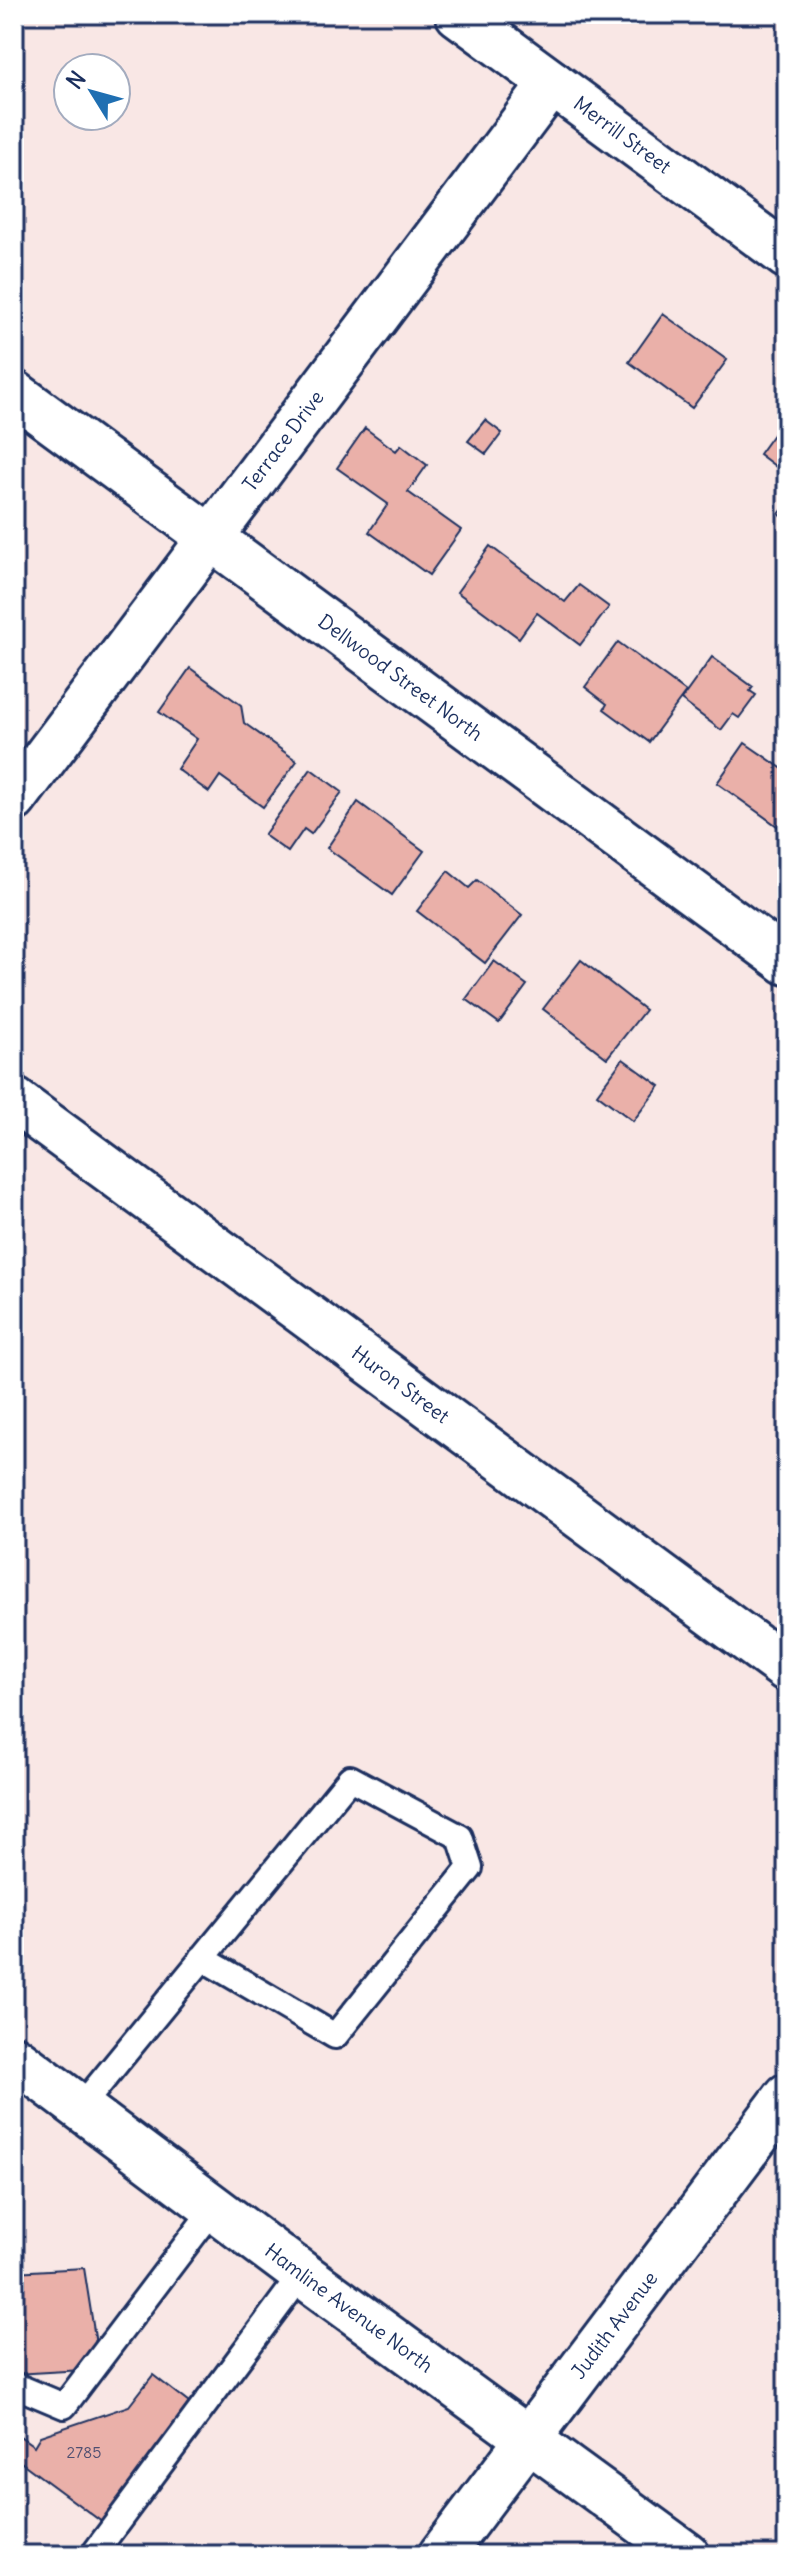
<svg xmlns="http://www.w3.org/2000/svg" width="801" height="2569" font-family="Delius,sans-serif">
<rect width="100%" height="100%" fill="#f9e7e5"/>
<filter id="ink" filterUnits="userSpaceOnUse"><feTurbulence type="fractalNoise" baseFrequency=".0125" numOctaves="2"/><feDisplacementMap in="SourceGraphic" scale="16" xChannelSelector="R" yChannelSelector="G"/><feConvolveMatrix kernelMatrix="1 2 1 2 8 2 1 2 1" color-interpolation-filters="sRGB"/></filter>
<g filter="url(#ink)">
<!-- building -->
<path fill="#eab0a9" stroke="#1b2f5e" stroke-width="2" d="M663 314 727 360 692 408 629 362Z
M787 415V475L759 454Z
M485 420 502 433 486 454 468 441Z
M365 428 396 451 401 445 427 465 408 492 461 530 429 575 369 532 388 504 337 468Z
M787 504V520L779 514Z
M490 546 565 602 579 585 609 607 580 645 537 613 519 638 457 592Z
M618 642 686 692 649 742 604 709 607 704 585 687Z
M712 657 753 687 750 691 756 695 739 718 733 714 721 730 681 700Z
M190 668 241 705 244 723 297 761 263 807 220 776 209 792 177 769 197 739 159 712Z
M745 743 787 772V818L780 828 717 783Z
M311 769 342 792 311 834 304 829 288 852 264 835Z
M358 802 424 851 392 895 327 848Z
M448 871 469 888 477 880 522 915 485 963 417 911Z
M581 960 645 1010 607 1058 543 1009Z
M494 961 527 985 499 1023 466 999Z
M623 1059 660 1086 633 1121 597 1094Z
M84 2268 100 2369 14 2374V2272Z
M153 2375 189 2403 102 2522 14 2457V2432L34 2446 40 2436 129 2406Z"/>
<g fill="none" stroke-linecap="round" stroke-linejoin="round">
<!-- service casing -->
<g stroke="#1b2f5e" stroke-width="30">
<path id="service" d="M80 2108 350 1778 460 1837 470 1868 335 2036 202 1958
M14 2385 64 2406 214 2208
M93 2555 302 2274"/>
</g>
<!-- minor casing -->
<g stroke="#1b2f5e" stroke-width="50">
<g id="minor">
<path id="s1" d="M458 14 787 256"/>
<path id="s2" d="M14 393 787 962"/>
<path id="s3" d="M14 799 552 83"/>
<path id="s4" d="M14 1100 787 1669"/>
<path id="s5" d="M441 2555 787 2096"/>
</g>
</g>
<!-- tertiary casing -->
<g stroke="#1b2f5e" stroke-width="50">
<g id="tertiary">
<path id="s6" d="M14 2058 302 2274 687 2555"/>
</g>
</g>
<!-- service -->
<use href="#service" stroke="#fff" stroke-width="24"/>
<!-- minor -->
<use href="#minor" stroke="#fff" stroke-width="44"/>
<!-- tertiary -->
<use href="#tertiary" stroke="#fff" stroke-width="44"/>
</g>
</g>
<g text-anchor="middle" stroke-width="8" stroke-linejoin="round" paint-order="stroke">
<!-- number labels -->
<g font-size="16" fill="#4f4f71">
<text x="84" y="2458">2785</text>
</g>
<!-- street labels -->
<g font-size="20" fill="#1b2f5e" stroke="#fff">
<text dy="7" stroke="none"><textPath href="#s1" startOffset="204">Merrill Street</textPath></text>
<text dy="7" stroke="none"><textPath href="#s3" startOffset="448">Terrace Drive</textPath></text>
<text dy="7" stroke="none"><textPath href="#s2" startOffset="480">Dellwood Street North</textPath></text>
<text dy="7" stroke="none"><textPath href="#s4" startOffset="480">Huron Street</textPath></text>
<text dy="7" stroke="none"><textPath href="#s6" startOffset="418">Hamline Avenue North</textPath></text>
<text dy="7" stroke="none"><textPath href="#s5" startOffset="288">Judith Avenue</textPath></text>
</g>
</g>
<!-- margin -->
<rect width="801" height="2569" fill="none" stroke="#fff" stroke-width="48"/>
<rect x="24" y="24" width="753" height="2521" fill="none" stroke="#1b2f5e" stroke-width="3" filter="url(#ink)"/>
<!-- north arrow -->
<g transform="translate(92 92) rotate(307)"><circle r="38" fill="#ffffff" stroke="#a4acbf" stroke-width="2"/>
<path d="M0-6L14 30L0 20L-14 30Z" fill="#1f6fb2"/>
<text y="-12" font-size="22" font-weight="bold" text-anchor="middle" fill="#1b2f5e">N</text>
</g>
</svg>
